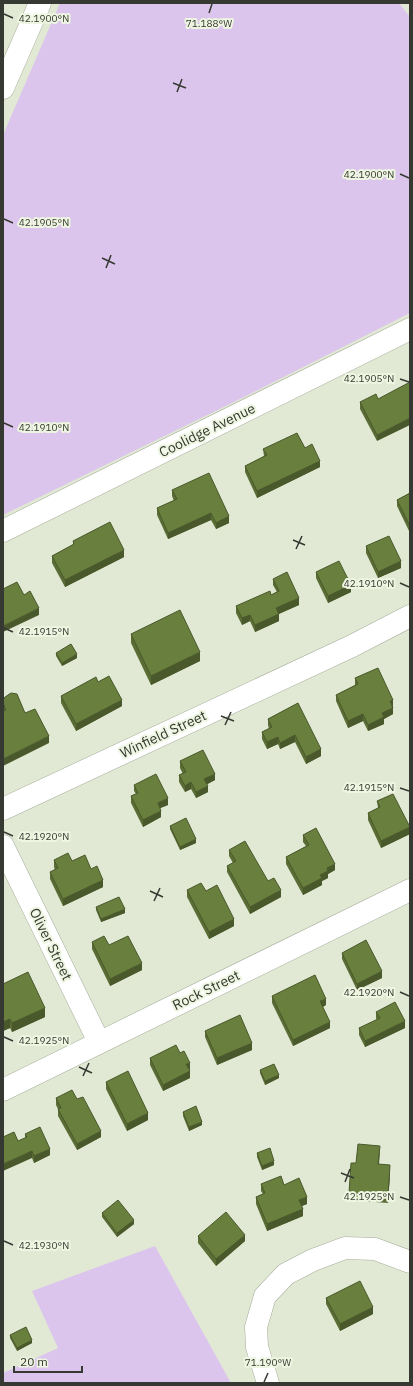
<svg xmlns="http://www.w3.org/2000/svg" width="413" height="1386" font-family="'IBM Plex Sans',sans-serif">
<rect width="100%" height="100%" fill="#e1e9d5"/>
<!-- green -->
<path fill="#dcc5ed" d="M60 3H399L410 17V313L238 400 3 515V135Z
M155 1246 231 1383H3V1373L58 1348 32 1291Z"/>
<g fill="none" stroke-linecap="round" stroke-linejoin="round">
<!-- minor casing -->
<g stroke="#a6ae9b" stroke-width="23">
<path id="minor" d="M3 88 40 3
M3 531 410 329
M3 809 352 646 410 616
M3 846 99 1042
M3 1090 410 890
M268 1383 257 1347 256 1327 265 1296 286 1274 313 1260 345 1248 375 1249 410 1262"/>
</g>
<!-- minor -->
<use href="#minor" stroke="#fff" stroke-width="22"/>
</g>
<!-- wall -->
<path fill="#5a6d35" d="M378 399 377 441 360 409V402Z
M305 448 320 467 257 498 245 472V466L264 456 263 449Z
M172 490 229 523 216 529 211 520 168 539 157 515V508L174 501 172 496Z
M410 493V533L397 506V500Z
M73 541 124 557 65 587 52 563V556L73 545Z
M366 546 401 568 378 578 366 553Z
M316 572 351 592 328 603 316 578Z
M273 579 299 605 279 614V621L255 632 250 621 242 625 236 613V606L271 595 277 592 273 585Z
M131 634 200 661 151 685 131 643Z
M56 653 77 658 62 666 56 656Z
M355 678 393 707V714L384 719V724L368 731 363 721 348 728 336 701V695L355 685Z
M98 682 122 706 76 731 61 703V696Z
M3 700 25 713 49 743 4 711Z
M298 703 321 756 306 764 295 742 280 749 278 744 267 749 262 739V732L269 729 268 725V719Z
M180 761 215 780 207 784 208 792 196 798 191 789 185 792 179 782V775L183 774 180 768Z
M134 785 168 805 160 808 161 817 143 827 131 803V796L136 794 134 791Z
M377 801 410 834 381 848 368 820V813L378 808Z
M170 826 196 843 180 850 170 829Z
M303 835 335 870 328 874V878L322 881V885L303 895 286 864V857L306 846 303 842Z
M229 850 268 881 281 897 250 914 227 872V866L233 863 229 856Z
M54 860 72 861 91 869 103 887 63 906 50 879V872L55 870 54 867Z
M187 890 206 891 234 926 209 939 187 897Z
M96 907 125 913 101 922 96 910Z
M92 942 142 970 110 986 92 949Z
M342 953 382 978 357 990 342 959Z
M3 984 45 1017 12 1032 10 1028 3 1031Z
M272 996 326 1005 323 1007 330 1028 293 1046 272 1003Z
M376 1012 405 1028 365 1047 359 1035V1028L377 1020 376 1018Z
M205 1031 252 1050 217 1065 205 1037Z
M180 1053 190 1069 189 1070 190 1078 163 1091 150 1065V1058Z
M260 1070 279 1078 265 1085 260 1073Z
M106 1082 148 1120 127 1131 106 1089Z
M56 1098 77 1099 101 1137 77 1150 58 1116V1109L56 1105Z
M183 1112 202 1125 189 1131 183 1116Z
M25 1134 50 1155 34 1163 32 1158 18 1141 25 1138Z
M380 1152 379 1164 390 1172 388 1203 349 1200V1193Z
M257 1153 274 1165 262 1170 257 1157Z
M261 1184 284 1185 307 1204 302 1206 303 1216 267 1231 256 1204V1197L263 1194 261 1191Z
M102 1213 134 1224 117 1237 102 1217Z
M198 1236 245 1241 216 1266 198 1243Z
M326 1298 373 1314 340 1331 326 1304Z
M10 1335 32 1343 17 1351 10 1338Z"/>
<!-- shaded-wall -->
<path fill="#4a592b" d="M4 13V24L3 25V14Z
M410 418V425L377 441V435Z
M320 461V467L257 498V491Z
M211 513V520L168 539V533Z
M229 516V523L216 529V523Z
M124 550V557L65 587V580Z
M401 561V568L378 578V572Z
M351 585V592L328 603V596Z
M299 598V605L276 615V608Z
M39 608V615L3 632V626Z
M279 614V621L255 632V625Z
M250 615V621L242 625V618Z
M200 652V661L151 685V676Z
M77 654V658L62 666V663Z
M122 700V706L76 731V724Z
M393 700V707L390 708V701Z
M393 708V714L384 719V724L368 731V725L382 713Z
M363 714V721L348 728V721Z
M295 735V742L280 749V743Z
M49 736V743L3 766V759Z
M278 737V744L267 749V742Z
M321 749V756L306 764V757Z
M215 774V780L204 786V779Z
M191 782V789L185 792V786Z
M208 786V792L196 798V792Z
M168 798V805L158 809V803Z
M161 811V817L143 827V820Z
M410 827V834L381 848V841Z
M196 839V843L180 850V847Z
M335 864V870L328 874V878L322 881V885L303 895V888L320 875 327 868Z
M103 880V887L63 906V899Z
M281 890V897L250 914V907Z
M125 909V913L101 922V919Z
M234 919V926L209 939V932Z
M142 963V970L110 986V979Z
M382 971V978L357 990V984Z
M326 999V1005L320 1008V1001Z
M45 1008V1017L12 1032V1023Z
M10 1019V1028L3 1031V1022Z
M405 1021V1028L365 1047V1041Z
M330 1022V1028L293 1046V1040Z
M252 1043V1050L217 1065V1058Z
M190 1063V1069L186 1071V1064Z
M190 1071V1078L163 1091V1085Z
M279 1075V1078L265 1085V1081Z
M148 1113V1120L127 1131V1124Z
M202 1122V1125L189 1131V1127Z
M101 1131V1137L77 1150V1144Z
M50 1149V1155L34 1163V1156Z
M32 1151V1158L3 1171V1164Z
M274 1161V1165L262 1170V1166Z
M390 1165V1172L388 1203V1196Z
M307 1197V1204L299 1207V1200Z
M303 1209V1216L267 1231V1224Z
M134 1220V1224L117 1237V1233Z
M245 1235V1241L216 1266V1259Z
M373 1307V1314L340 1331V1324Z
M32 1340V1343L17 1351V1348Z"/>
<!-- building -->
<path fill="#697f3e" stroke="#4a592b" d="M410 382V418L377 435 360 402 376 394 378 399Z
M297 433 305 448 312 444 320 461 257 491 245 466 267 455 263 449Z
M209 473 229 516 216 523 211 513 168 533 157 508 177 499 172 490Z
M410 493V526L397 500Z
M110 522 124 550 65 580 52 556 74 544 73 541Z
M389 536 401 561 378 572 366 546Z
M339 561 351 585 328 596 316 572Z
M287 572 299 598 276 608 279 614 255 625 250 615 242 618 236 606 270 591 271 595 279 591 273 579Z
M17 582 24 595 30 591 39 608 3 626V589Z
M180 610 200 652 151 676 131 634Z
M71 644 77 654 62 663 56 653Z
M378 668 393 700 390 701 393 708 382 713 384 717 368 725 363 714 348 721 336 695 358 684 355 678Z
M109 676 122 700 76 724 61 696 96 677 98 682Z
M11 693 17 694 25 713 35 709 49 736 3 759V711L6 710 3 703V700L5 697Z
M298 703 321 749 306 757 295 735 280 743 278 737 267 742 262 732 272 727 268 719Z
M203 750 215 774 204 779 208 786 196 792 191 782 185 786 179 775 186 772 180 761Z
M156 774 168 798 158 803 161 811 143 820 131 796 138 793 134 785Z
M393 794 410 827 381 841 368 813 380 807 377 801Z
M186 818 196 839 180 847 170 826Z
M316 828 335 864 327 868 328 871 320 875 322 878 303 888 286 857 309 845 303 835Z
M245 841 268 881 274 878 281 890 250 907 227 866 236 861 229 850Z
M68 853 72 861 85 855 91 869 97 866 103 880 63 899 50 872 58 868 54 860Z
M201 883 206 891 217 885 234 919 209 932 187 890Z
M119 897 125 909 101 919 96 907Z
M104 936 109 945 128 936 142 963 110 979 92 942Z
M366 940 382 971 357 984 342 953Z
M28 972 45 1008 12 1023 10 1019 3 1022V984Z
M315 975 326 999 320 1001 330 1022 293 1040 272 996Z
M395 1002 405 1021 365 1041 359 1028 380 1018 376 1012Z
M240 1015 252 1043 217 1058 205 1031Z
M176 1045 180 1053 184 1051 190 1063 186 1064 190 1071 163 1085 150 1058Z
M274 1064 279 1075 265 1081 260 1070Z
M128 1071 148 1113 127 1124 106 1082Z
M72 1090 77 1099 83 1097 101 1131 77 1144 58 1109 61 1108 56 1098Z
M196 1106 202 1122 189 1127 183 1112Z
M40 1127 50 1149 34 1156 32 1151 3 1164V1137L14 1132 18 1141 27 1137 25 1134Z
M358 1144 380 1146 378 1164 390 1165 388 1196 349 1193 351 1163H356Z
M270 1148 274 1161 262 1166 257 1153Z
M281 1176 284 1185 299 1178 307 1197 299 1200 303 1209 267 1224 256 1197 265 1193 261 1184Z
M118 1200 134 1220 117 1233 102 1213Z
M226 1212 245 1235 216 1259 198 1236Z
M360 1281 373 1307 340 1324 326 1298Z
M26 1327 32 1340 17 1348 10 1335Z"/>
<!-- ticks -->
<path fill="none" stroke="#363931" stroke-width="1.5" d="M209 13 212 4M4 14 13 18M173 83 186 88M177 92 182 79M400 174 409 178M4 219 13 223M102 258 115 264M106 268 111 255M400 379 409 382M4 423 13 427M293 540 305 545M296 549 302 536M400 583 409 587M4 628 13 632M221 716 234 721M225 725 231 712M400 788 409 791M4 832 13 836M150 891 163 897M154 901 160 888M400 992 409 996M4 1037 13 1041M79 1067 92 1073M83 1076 89 1063M341 1173 354 1178M345 1182 350 1169M400 1197 409 1200M4 1241 13 1245M264 1382 268 1373"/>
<g text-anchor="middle" stroke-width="4" stroke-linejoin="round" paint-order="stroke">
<!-- street labels -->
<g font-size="14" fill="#363931" stroke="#eef6e2">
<text transform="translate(207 430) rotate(-26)" y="5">Coolidge Avenue</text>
<text transform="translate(163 734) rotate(-25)" y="5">Winfield Street</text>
<text transform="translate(51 944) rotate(64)" y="5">Oliver Street</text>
<text transform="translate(206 990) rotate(-26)" y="5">Rock Street</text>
</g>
</g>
<g font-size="10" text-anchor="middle" fill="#363931" stroke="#eef6e2" stroke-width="4" stroke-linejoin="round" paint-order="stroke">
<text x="44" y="22">42.1900°N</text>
<text x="209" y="27">71.188°W</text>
<text x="369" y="178">42.1900°N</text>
<text x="44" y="226">42.1905°N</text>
<text x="369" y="382">42.1905°N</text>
<text x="44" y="431">42.1910°N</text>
<text x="369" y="587">42.1910°N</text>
<text x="44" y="635">42.1915°N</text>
<text x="369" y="791">42.1915°N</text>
<text x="44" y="840">42.1920°N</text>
<text x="369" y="996">42.1920°N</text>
<text x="44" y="1044">42.1925°N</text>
<text x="369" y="1200">42.1925°N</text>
<text x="44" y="1249">42.1930°N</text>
<text x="268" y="1366">71.190°W</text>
</g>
<!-- border -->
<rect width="413" height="1386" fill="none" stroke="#363931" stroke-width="8"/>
<!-- scale -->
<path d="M14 1366v6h68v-6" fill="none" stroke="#363931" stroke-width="2"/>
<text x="20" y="1366" font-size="12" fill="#363931" stroke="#eef6e2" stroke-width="3" paint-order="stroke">20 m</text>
</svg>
